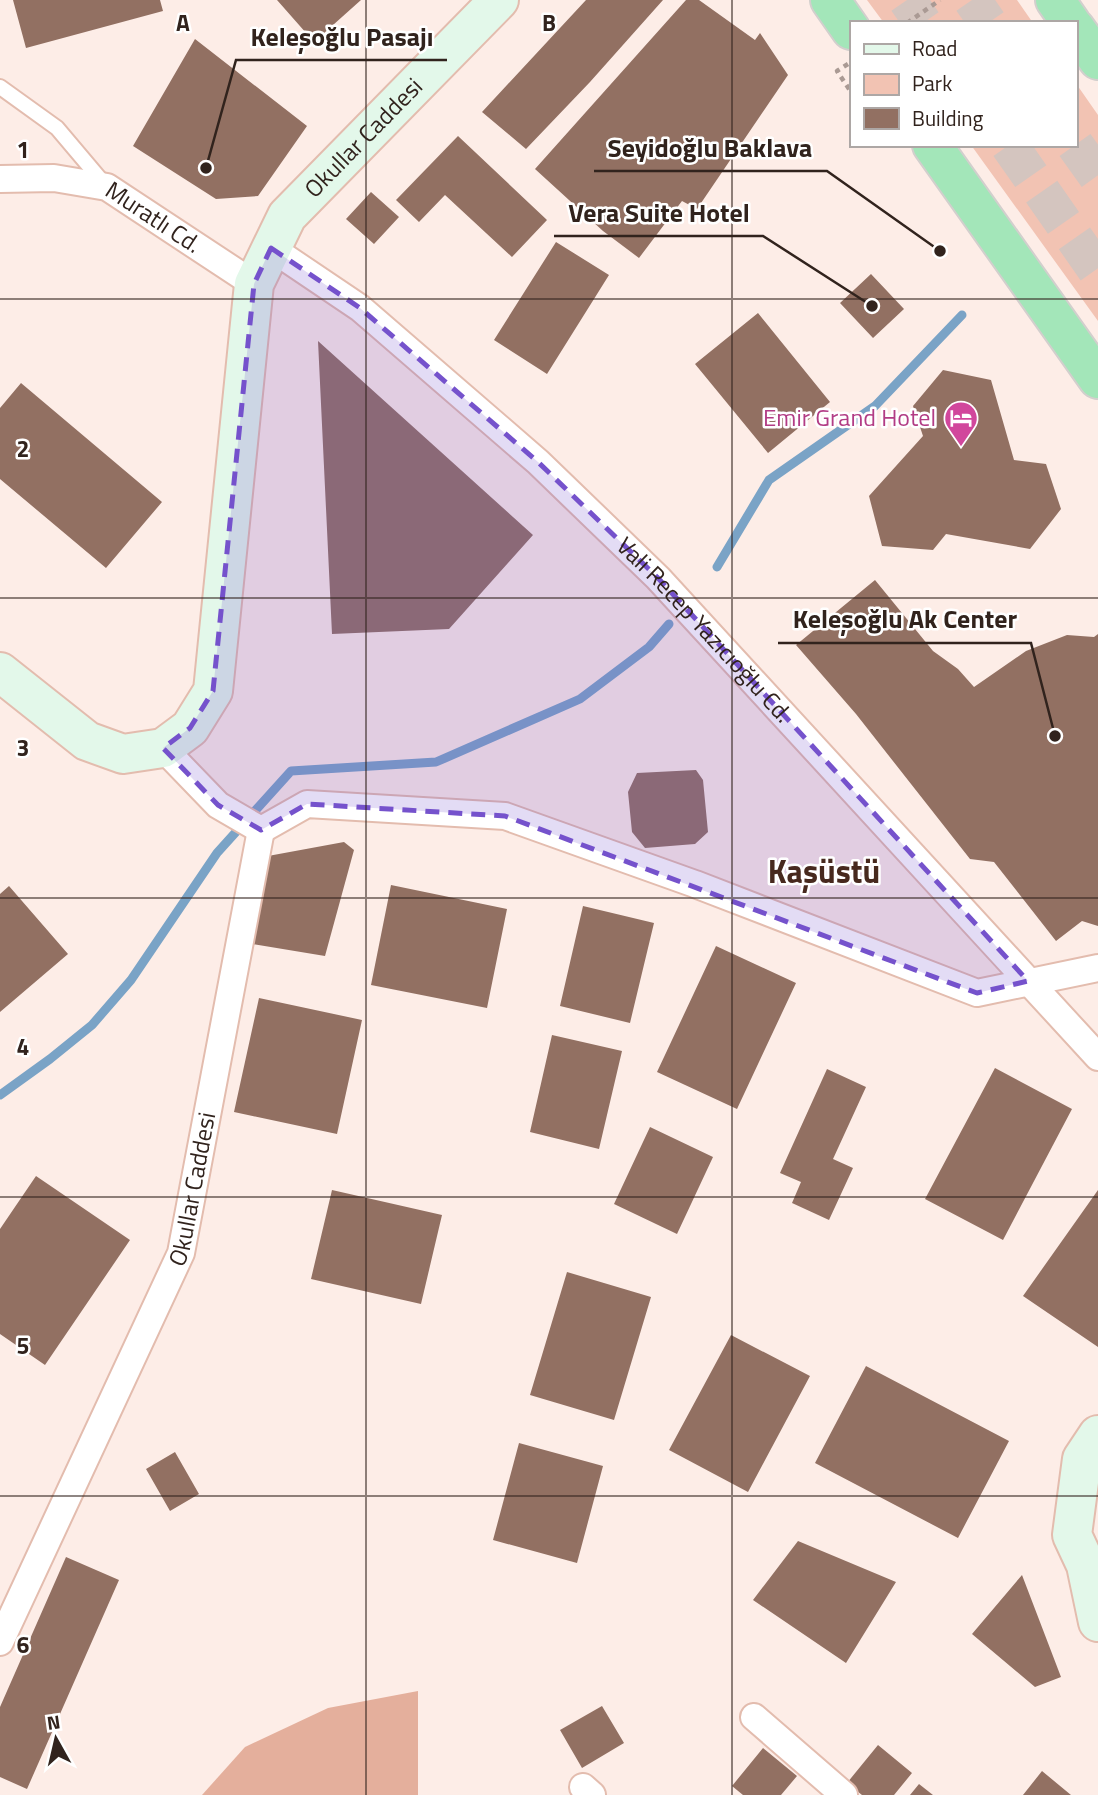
<svg xmlns="http://www.w3.org/2000/svg" width="1098" height="1795" font-family="'Titillium Web',sans-serif">
<rect width="100%" height="100%" fill="#fdede7"/>
<!-- green -->
<path fill="#f2c3b3" d="M867 0H1017L1033 23H884Z
M1075 82 1098 115V321L971 145H1075Z"/>
<!-- forest -->
<path fill="#e4af9c" d="M418 1691V1795H202L245 1747 328 1708Z"/>
<g fill="none" stroke-linecap="round" stroke-linejoin="round">
<!-- stream -->
<path stroke="#7aa3c6" stroke-width="9" d="M717 567 769 480 875 406 962 315
M0 1095 50 1059 92 1025 131 980 217 853 291 771 436 762 580 699 649 647 669 624"/>
</g>
<!-- building -->
<path fill="#927062" d="M13 0H160L163 11 26 48Z
M277 0H361L314 42Z
M586 0H663L590 82 526 149 482 112Z
M686 0H699L755 40 760 33 788 75 697 209 682 201 639 258 603 231 535 169Z
M195 39 307 126 258 196 216 199 133 146Z
M458 136 547 220 512 257 445 195 419 222 396 200Z
M371 192 399 217 374 244 346 219Z
M556 242 609 275 547 374 494 340Z
M871 274 904 309 873 338 840 303Z
M758 313 830 402 768 453 695 364Z
M318 341 533 535 449 629 332 634Z
M943 370 991 380 1014 460 1046 464 1061 509 1030 549 946 534 933 550 882 546 869 496 923 436 913 406Z
M21 383 162 502 106 568 0 479V408Z
M875 580 933 651 958 669 974 687 1026 651 1067 635 1094 637 1098 634V926L1082 921 1056 941 994 862 970 859 856 714 796 645Z
M696 770 703 780 708 832 695 844 645 848 632 832 628 792 637 773Z
M344 842 354 850 325 956 252 944 268 856Z
M391 885 507 909 487 1008 371 985Z
M9 886 68 954 0 1012V894Z
M583 906 654 923 630 1023 560 1006Z
M716 946 796 983 737 1109 657 1072Z
M259 998 362 1020 337 1134 234 1112Z
M552 1035 622 1051 599 1149 530 1132Z
M995 1068 1072 1109 1003 1240 925 1199Z
M827 1069 866 1087 833 1159 853 1168 829 1220 792 1203 801 1182 780 1173Z
M650 1127 713 1157 677 1234 614 1204Z
M36 1176 130 1240 45 1365 0 1334V1229Z
M332 1190 442 1215 421 1304 311 1279Z
M1098 1190V1347L1023 1296Z
M567 1272 651 1297 614 1420 530 1395Z
M731 1335 810 1376 748 1492 669 1450Z
M866 1366 1009 1441 958 1538 815 1463Z
M519 1443 603 1466 577 1563 493 1540Z
M175 1452 199 1494 170 1511 146 1469Z
M798 1541 896 1582 846 1663 753 1600Z
M66 1557 119 1580 27 1789 0 1777V1707Z
M1022 1575 1061 1677 1035 1687 972 1634Z
M602 1706 624 1743 582 1768 560 1730Z
M878 1745 912 1773 894 1795H862L847 1783Z
M763 1748 797 1776 781 1795H743L732 1786Z
M1042 1771 1071 1795H1023Z
M919 1784 933 1795H910Z"/>
<g fill="none" stroke-linecap="round" stroke-linejoin="round">
<!-- highway-tunnel -->
<path stroke="#d4c5bf" stroke-width="38" stroke-dasharray="38 19" stroke-linecap="butt" d="M907 0 923 23
M972 0 988 23
M1009 145 1098 272
M1075 145 1098 177"/>
<!-- lane casing -->
<g stroke="#e3bcae" stroke-width="18">
<path id="lane" d="M0 87 57 128 106 186"/>
</g>
<!-- street casing -->
<g stroke="#e3bcae" stroke-width="30">
<g id="street">
<path id="s1" d="M0 179 54 178 107 187 254 284"/>
<path id="s2" d="M271 248 360 308 538 462 658 578 1098 1057"/>
<path d="M163 748 218 805 261 830"/>
<path d="M261 830 307 804 505 816 695 884 977 993 1098 968"/>
<path id="s3" d="M0 1642 181 1253 261 830"/>
<path d="M754 1717 844 1795"/>
<path d="M583 1787 592 1795"/>
</g>
</g>
<!-- secondary casing -->
<g stroke="#e3bcae" stroke-width="42">
<g id="secondary">
<path id="s4" d="M0 672 87 741 123 754 163 748 190 728 213 691 254 284 287 216 499 0"/>
<path d="M1098 1435 1082 1459 1072 1535 1086 1565 1098 1622"/>
</g>
</g>
<!-- highway casing -->
<g stroke="#d2cfcd" stroke-width="42">
<path id="highway" d="M830 0 851 30
M1055 0 1071 23
M1075 28 1098 60
M932 145 1098 379"/>
</g>
<!-- path -->
<path stroke="#aa9a94" stroke-width="4.5" stroke-dasharray="5 5" stroke-linecap="butt" d="M848 64 837 71 851 92"/>
<!-- lane -->
<use href="#lane" stroke="#fff" stroke-width="14"/>
<!-- street -->
<use href="#street" stroke="#fff" stroke-width="26"/>
<!-- secondary -->
<use href="#secondary" stroke="#e3f8ea" stroke-width="38"/>
<!-- highway -->
<use href="#highway" stroke="#a3e6b9" stroke-width="38"/>
<!-- path-bridge -->
<path stroke="#aa9a94" stroke-width="4.5" stroke-dasharray="5 5" stroke-linecap="butt" d="M907 23 940 0"/>
</g>
<!-- marked area -->
<path fill="#7552cc" fill-opacity="0.2" stroke="#7552cc" stroke-width="5" stroke-dasharray="14 9" stroke-linejoin="round" d="M271 248 360 308 538 462 658 578 1028 981 977 993 505 816 307 804 261 830 218 805 163 748 190 728 213 691 254 284Z"/>
<!-- grid -->
<path fill="none" stroke="#31231d" stroke-width="2" stroke-opacity="0.55" d="M366 0V1795M732 0V1795M0 299H1098M0 598H1098M0 898H1098M0 1197H1098M0 1496H1098"/>
<!-- icons -->
<defs>
<g id="hotel-pin" transform="scale(1.75)"><path d="M0 17L-7.5 6A9.5 9.5 0 1 1 7.5 6Z" fill="#d1479c" stroke="#fff"/><path d="M-6-4.5h1.5V1H6V5H4.5V3h-9V5H-6ZM-4 0a1.8 1.8 0 1 1 3.6 0ZM.5 0V-2.5h3Q6-2.5 6 0Z" fill="#fff"/></g>
</defs>
<g fill-rule="evenodd">
<use href="#hotel-pin" x="961" y="418"/>
</g>
<g text-anchor="middle" stroke-width="5" stroke-linejoin="round" paint-order="stroke">
<!-- street labels -->
<g font-size="24" fill="#31231d" stroke="#fff">
<text dy="8" stroke="none"><textPath href="#s4" startOffset="861">Okullar Caddesi</textPath></text>
<text dy="8" stroke="none"><textPath href="#s1" startOffset="163">Muratlı Cd.</textPath></text>
<text dy="8" stroke="none"><textPath href="#s2" startOffset="579">Vali Recep Yazıcıoğlu Cd.</textPath></text>
<text dy="8" stroke="none"><textPath href="#s3" startOffset="494">Okullar Caddesi</textPath></text>
</g>
<!-- hotel labels -->
<g font-size="24" fill="#b23c85" stroke="#fff" text-anchor="end">
<text x="936" y="426">Emir Grand Hotel</text>
</g>
<!-- district labels -->
<g font-size="32" font-weight="bold" fill="#47291e" stroke="#fff">
<text x="824" y="883">Kaşüstü</text>
</g>
</g>
<g font-size="23" text-anchor="middle" font-weight="bold" fill="#31231d" stroke="#fff" stroke-width="5" stroke-linejoin="round" paint-order="stroke">
<text x="183" y="31">A</text>
<text x="549" y="31">B</text>
<text x="23" y="158">1</text>
<text x="23" y="457">2</text>
<text x="23" y="756">3</text>
<text x="23" y="1055">4</text>
<text x="23" y="1354">5</text>
<text x="23" y="1653">6</text>
</g>
<!-- callouts -->
<path fill="none" stroke="#31231d" stroke-width="2.5" d="M206 168L236 60H447M940 251L827 171H594M872 306L763 236H554M1055 736L1031 643H778"/>
<g fill="#31231d" stroke="#fff" stroke-width="2.5">
<circle cx="206" cy="168" r="7"/>
<circle cx="940" cy="251" r="7"/>
<circle cx="872" cy="306" r="7"/>
<circle cx="1055" cy="736" r="7"/>
</g>
<g font-size="26" text-anchor="middle" font-weight="bold" fill="#31231d" stroke="#fff" stroke-width="5" stroke-linejoin="round" paint-order="stroke">
<text x="342" y="46">Keleşoğlu Pasajı</text>
<text x="710" y="157">Seyidoğlu Baklava</text>
<text x="659" y="222">Vera Suite Hotel</text>
<text x="905" y="628">Keleşoğlu Ak Center</text>
</g>
<!-- legend -->
<rect x="850" y="21" width="228" height="126" fill="#ffffff" stroke="#ada7a5" stroke-width="2"/>
<rect x="864" y="44" width="35" height="10" fill="#e3f8ea" stroke="#ada7a5" stroke-width="2"/>
<text x="912" y="56" font-size="21" fill="#31231d">Road</text>
<rect x="864" y="74" width="35" height="21" fill="#f2c3b3" stroke="#ada7a5" stroke-width="2"/>
<text x="912" y="91" font-size="21" fill="#31231d">Park</text>
<rect x="864" y="108" width="35" height="21" fill="#927062" stroke="#ada7a5" stroke-width="2"/>
<text x="912" y="126" font-size="21" fill="#31231d">Building</text>
<!-- north arrow -->
<g transform="translate(56 1739) rotate(352)" stroke="#ffffff" stroke-width="5" paint-order="stroke">
<path d="M0-5L12 26L0 18L-12 26Z" fill="#31231d"/>
<text y="-10" font-size="19" font-weight="bold" text-anchor="middle" fill="#31231d">N</text>
</g>
</svg>
